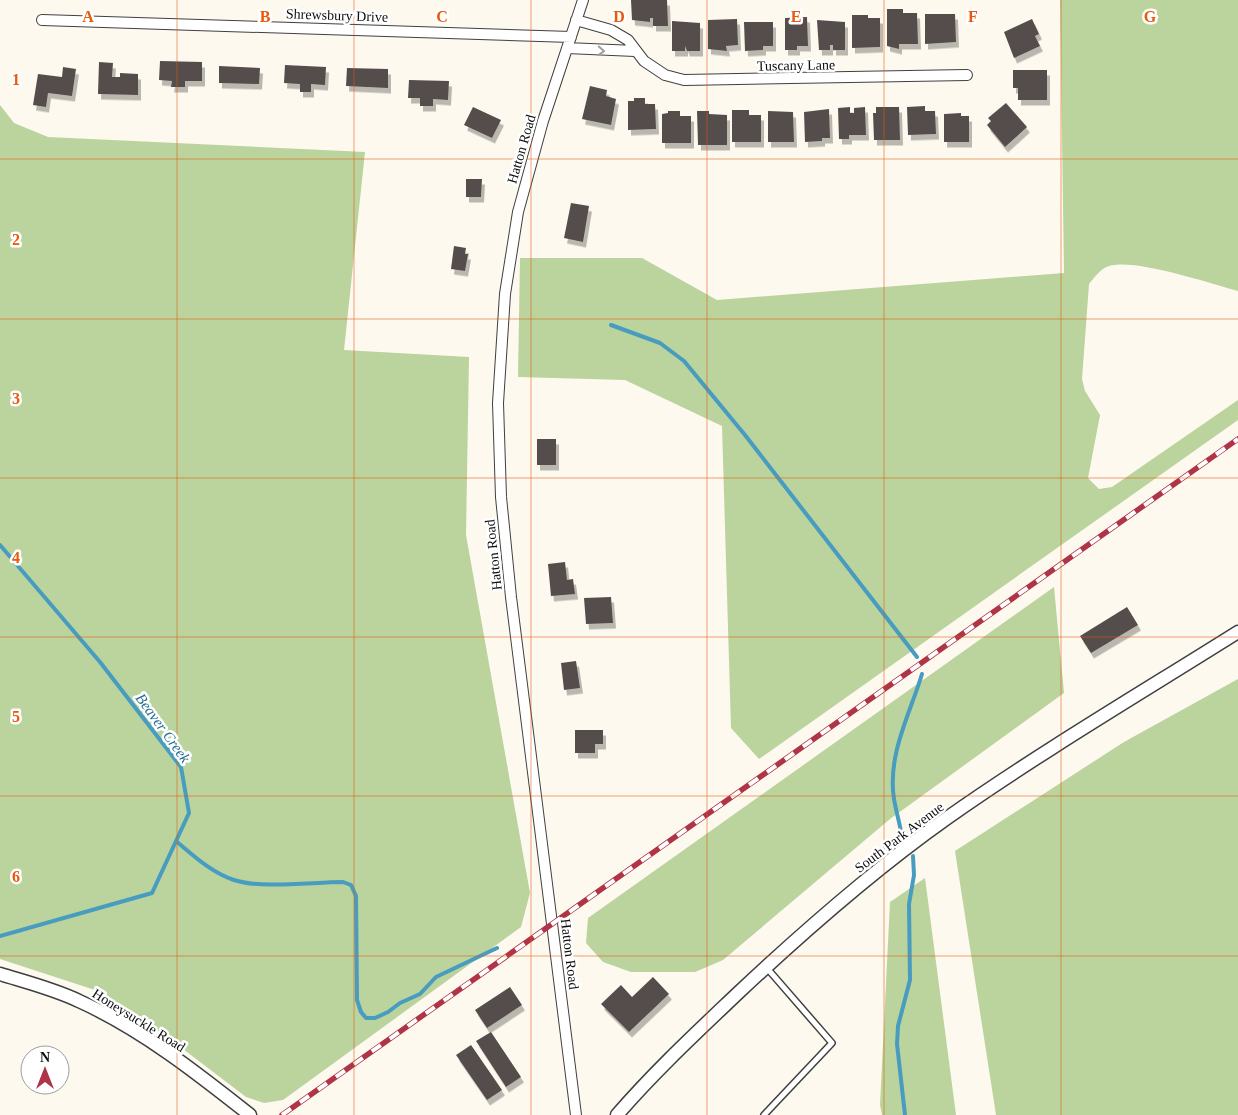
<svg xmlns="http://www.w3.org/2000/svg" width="1238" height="1115" font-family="Georgia,serif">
<defs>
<filter id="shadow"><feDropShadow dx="3" dy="5.5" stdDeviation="0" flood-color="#0004"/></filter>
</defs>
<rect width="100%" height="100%" fill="#fdf9ef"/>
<!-- forest -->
<path fill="#bbd39d" d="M1060 0H1238V291C1209 283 1134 258 1109 266 1100 269 1095 277 1089 284L1082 379 1085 391 1100 415 1088 478 1099 489 1112 487 1238 400V420L759 759 731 728 722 426 625 380 518 377 520 258H642L717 300 1064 273Z
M0 105 14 123 48 137 365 152 344 350 469 357 466 535 530 893 521 927 283 1100 264 1103 246 1097 166 1036 98 991 0 959Z
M1054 587 1064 693 890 819 723 960 695 972H631L603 962 586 943 588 918Z
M1238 679V1115H996L955 851 1124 742Z
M925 878 956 1115H882L880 1105 890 902Z"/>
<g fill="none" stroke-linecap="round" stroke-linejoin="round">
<!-- stream -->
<path stroke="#479cbf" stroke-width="4" d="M611 325 660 343 684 361 745 435 917 657
M0 545 100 662 181 767 189 813 152 893 0 936
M902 837C900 824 896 811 894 799 887 755 910 714 922 674
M176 841C194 856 212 873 234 880 261 889 313 882 343 882L351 885 356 896 357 1000 361 1012 366 1018H375L388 1012 400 1003 420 994 436 977 497 948
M905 1115 897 1044 898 1026 910 980 909 904 914 875 913 856"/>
</g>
<!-- building -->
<path fill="#554d4b" filter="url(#shadow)" d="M631 0H667L668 26H653V18H650V22L632 20Z
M887 9H903V13H917L918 44H899V49L887 46Z
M925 14H955L956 42 925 44Z
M852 15H868V18H880V47L852 48Z
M807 17 808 46H797V50H785V18Z
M737 19 738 45 726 46 727 51 708 49V20Z
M1032 19 1039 34 1035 36 1040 46 1014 58 1004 32Z
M817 20 845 22V50H833V45H830V50H819Z
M672 21 700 23V51H687L685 46V51H672Z
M744 22H773V46H763V50L745 51Z
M160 61 202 62V81H185V87H171L172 81 159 80Z
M99 62 113 63 112 77H120V73L138 74V95L98 94Z
M285 65 326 67 325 85 311 84V92H300V84L284 83Z
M219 66 260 68 259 84 219 83Z
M63 67 76 69 72 96 48 93 46 107 33 105 38 74 62 77Z
M347 68 388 69V88L346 86Z
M1013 70H1047V100H1018V88H1013Z
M409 80 449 81 448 100 433 99V106H420V98H408Z
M590 86 607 90 606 96 616 99 611 125 582 119Z
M634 98H645V104H655L656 129 628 130V101H634Z
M1006 103 1027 127 1005 147 987 125 991 121 988 118Z
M925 106V111H935L936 134 908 135 907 107Z
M473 107 501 120 492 138 464 125Z
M850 107V113H854V108L865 107 866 135H849V139H839L838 108Z
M876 107H899L900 140H874L873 113H876Z
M829 109 830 138H822V141L805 142 804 112Z
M732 110H749V115H761V142H732Z
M668 111H680V116H691V143H662V114L668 113Z
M697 111H709V114L727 115V145H698Z
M768 111 793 112 794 142H768Z
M961 113V116H969V142H944V114Z
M466 179H482L481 197H466Z
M571 203 589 206 583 242 564 238Z
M454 246 466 248 465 254H468L465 271 451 269Z
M537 439H556V465H537Z
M565 562 567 580 573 579 575 594 551 596 548 564Z
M611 597 613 623 586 624 584 598Z
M1127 607 1138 625 1091 653 1080 636Z
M576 661 580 688 564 690 561 663Z
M575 730H603V744H595V753H575Z
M653 977 669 994 629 1032 601 1004 621 985 632 997Z
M510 987 522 1005 487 1028 475 1010Z
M491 1032 521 1077 506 1087 476 1041Z
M471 1045 502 1090 487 1100 456 1055Z"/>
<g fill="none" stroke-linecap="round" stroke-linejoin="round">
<!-- service casing -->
<g stroke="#404040" stroke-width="8">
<path id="service" d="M764 1115 832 1043 766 967"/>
</g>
<!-- minor casing -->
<g stroke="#404040" stroke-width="12">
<path id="minor" d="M42 20 571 37
M576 20 611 30 628 40 644 61 665 75 684 80 967 75
M567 48 635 51
M576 1115 511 597 501 497 498 403 505 294 518 212 543 121 583 0"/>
</g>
<!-- tertiary casing -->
<g stroke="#404040" stroke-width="15">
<path id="tertiary" d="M0 974C26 982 54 989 79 1001 141 1029 197 1073 250 1115
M617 1115C654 1072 696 1033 737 994 804 931 872 871 947 818 1041 752 1141 693 1238 632"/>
</g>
<!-- service -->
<use href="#service" stroke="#fff" stroke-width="5"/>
<!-- minor -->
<use href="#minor" stroke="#fff" stroke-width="10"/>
<!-- tertiary -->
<use href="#tertiary" stroke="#fff" stroke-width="12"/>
<!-- rail casing -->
<g stroke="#af3447" stroke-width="5.5">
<path id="rail" d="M282 1115 1238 439"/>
</g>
<!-- rail -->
<use href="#rail" stroke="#fff" stroke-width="4" stroke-dasharray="11" stroke-linecap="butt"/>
</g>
<!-- one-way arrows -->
<defs><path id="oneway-chevron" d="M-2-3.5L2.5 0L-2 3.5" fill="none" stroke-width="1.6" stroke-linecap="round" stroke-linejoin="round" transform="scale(1.25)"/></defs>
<use stroke="#9e9e9e" href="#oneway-chevron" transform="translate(601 51) rotate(4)"/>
<!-- grid -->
<path fill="none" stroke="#e8590c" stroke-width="1" stroke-opacity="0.55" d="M177 0V1115M354 0V1115M531 0V1115M707 0V1115M884 0V1115M1061 0V1115M0 159H1238M0 319H1238M0 478H1238M0 637H1238M0 796H1238M0 956H1238"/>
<g text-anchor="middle" stroke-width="5" stroke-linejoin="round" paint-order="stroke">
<!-- street labels -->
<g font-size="14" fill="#0d0d0d" stroke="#fff">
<text transform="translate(337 15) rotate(2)" y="5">Shrewsbury Drive</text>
<text transform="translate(796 65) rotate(-1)" y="5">Tuscany Lane</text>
<text transform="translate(521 149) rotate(-74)" y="5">Hatton Road</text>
<text transform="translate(493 555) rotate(-96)" y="5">Hatton Road</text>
<text transform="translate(899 837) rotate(-37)" y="5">South Park Avenue</text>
<text transform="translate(570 954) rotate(83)" y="5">Hatton Road</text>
<text transform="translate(139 1020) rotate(32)" y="5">Honeysuckle Road</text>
</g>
<!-- water labels -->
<g font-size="15" font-style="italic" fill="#236e92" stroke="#fff">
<text transform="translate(163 728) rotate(54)" y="5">Beaver Creek</text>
</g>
</g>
<g font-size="16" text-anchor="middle" font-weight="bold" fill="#e8590c" stroke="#fff" stroke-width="5" stroke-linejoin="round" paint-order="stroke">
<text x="88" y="22">A</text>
<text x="265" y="22">B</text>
<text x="442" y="22">C</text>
<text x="619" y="22">D</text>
<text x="796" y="22">E</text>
<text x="973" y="22">F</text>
<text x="1150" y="22">G</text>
<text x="16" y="85">1</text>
<text x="16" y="245">2</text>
<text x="16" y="404">3</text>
<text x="16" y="563">4</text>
<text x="16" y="722">5</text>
<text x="16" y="882">6</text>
</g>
<!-- north arrow -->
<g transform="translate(45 1070)"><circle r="24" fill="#ffffff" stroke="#9e9e9e"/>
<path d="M0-4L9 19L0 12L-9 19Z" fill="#af3447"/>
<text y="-8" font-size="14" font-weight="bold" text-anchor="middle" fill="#0d0d0d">N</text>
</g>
</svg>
